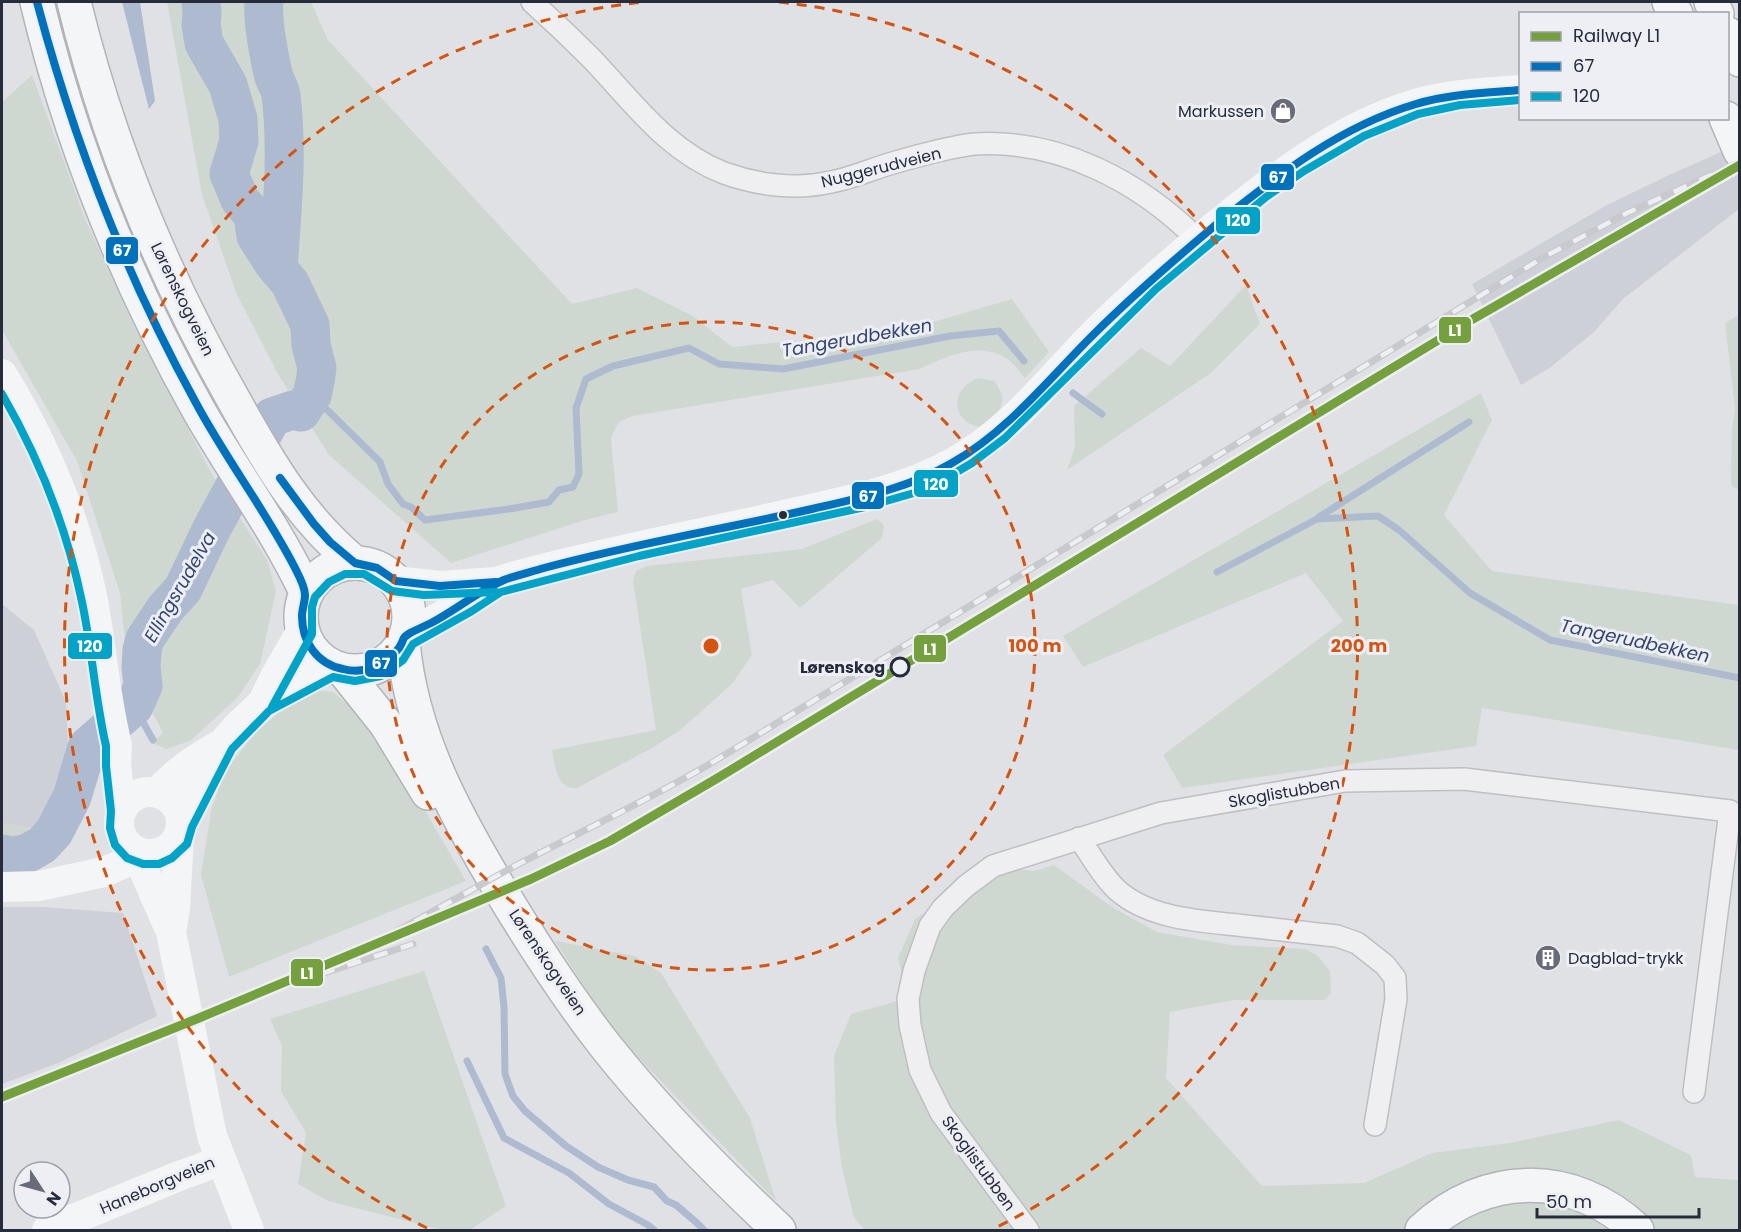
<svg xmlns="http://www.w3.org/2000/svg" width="1741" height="1232" font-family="Poppins,sans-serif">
<rect width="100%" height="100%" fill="#e0e1e5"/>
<!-- built -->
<path fill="#ced0d8" d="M1739 144V209L1623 299 1594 332 1551 367 1521 385 1472 284 1607 205 1669 175Z
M2 604 34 630 66 702 68 746 42 824 29 828 2 823Z
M2 907H43L123 913 157 1016 58 1063 2 1084Z"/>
<!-- green -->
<path fill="#cfd8d0" d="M167 2H311L328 40 572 304 637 288 693 316 732 347 906 330 1012 299 1049 352 1025 378C1019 372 1013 362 1006 358 978 341 945 357 920 369L632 416 619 422 611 438 618 512 585 520 451 563 329 455 278 374 237 295 202 195Z
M32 75 86 221 135 328 212 474 267 560 276 591 260 664 238 697 190 741 166 749 152 743 163 733 127 663 120 593 77 461 2 330V102Z
M1246 285 1260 324 1211 373 1067 470 1075 447 1074 406 1141 348 1170 366Z
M1739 315V490L1731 485 1732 429 1735 409 1725 323Z
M979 378 994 381C1012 405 998 413 979 427 949 421 951 386 979 378Z
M1481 393 1492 420 1444 515 1492 571 1739 605V750L1482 708 1476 746 1182 788 1163 755 1343 621 1306 573 1083 667 1063 636Z
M877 519 884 525 882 538 800 608 773 580 741 589 752 655 732 684 679 731 654 747 577 788C556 790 555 765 552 750L656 730 633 581 636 571 647 566 802 549Z
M316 690 333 692 373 726 391 752 466 881 229 977 201 875 211 811 224 773 254 734 291 702Z
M2 823 29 828 24 866 2 864Z
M1054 865 1112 907 1157 932 1231 945 1305 949 1317 955 1330 971 1331 993 1325 1000H1234L1170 1012 1166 1078 1262 1186 1364 1183 1432 1153 1510 1143 1619 1120 1691 1155 1695 1177 1739 1180V1230H865L854 1218 842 1168 836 1123 834 1056 851 1014 908 998 898 958 915 919 993 866 1034 871Z
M555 941 635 956 661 973 750 1118 776 1201 614 1032Z
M424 971 506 1206 470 1230H442L328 1201 298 1184 306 1133 281 1091 282 1046 270 1019Z"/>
<!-- water -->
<path fill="#aebad0" d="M122 2H140L155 101 149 109Z"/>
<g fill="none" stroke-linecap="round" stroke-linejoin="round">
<!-- stream -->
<path stroke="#aebad0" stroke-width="7" d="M1073 393 1102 414
M312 395 380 462 388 484 403 504 411 507 425 520 509 509 549 502 559 490 573 487 579 474 576 408 586 379 613 366 689 348 719 364 783 369 950 336 999 331 1024 361
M1319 517 1469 422
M1217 572 1317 519 1378 516 1399 530 1470 593 1550 640 1740 678
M134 706 153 740
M486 949 501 978 504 1007 505 1074 513 1096 525 1111 566 1146 598 1167 628 1180 654 1187 667 1201 676 1205 697 1223 704 1230
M467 1061 504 1138 569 1173 609 1204 648 1225 654 1230"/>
<!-- river -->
<path stroke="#aebad0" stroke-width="39" d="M264 2C262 19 269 55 273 74 275 81 280 88 281 95 288 153 282 211 278 269
M2 854 13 856 28 853 42 845 54 832 72 797 87 747 134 706 143 686 141 667 142 650 145 639 165 609 183 589 211 530 272 417 293 410 301 412 312 395 315 382 317 368 311 345 310 325 290 283 274 264 256 236 253 215 240 200 229 174 239 141 238 119 228 85 204 43 201 25 202 13 201 2"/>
<!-- street casing -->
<g stroke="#bebfc3" stroke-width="24">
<path id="street" d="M532 2C552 20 572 39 591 58 632 101 667 151 724 173 757 185 796 190 831 182 853 178 874 168 896 162 917 156 954 146 975 144 1060 139 1140 182 1198 240
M1079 838C1091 855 1102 876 1117 890 1151 920 1203 921 1245 926 1276 929 1306 933 1337 936L1357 943 1385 965 1395 978 1396 999 1375 1125
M1028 1230 941 1113 920 1070 910 1025 908 999 914 971 930 926 943 908 966 886 993 866 1161 813 1345 781 1464 779 1730 811 1694 1092"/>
</g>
<!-- highway casing -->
<g stroke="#b2b4ba" stroke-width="36">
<path id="highway" d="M37 2C71 144 127 282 198 409 233 471 276 528 306 592
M74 2C108 142 164 278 236 404 270 465 301 518 355 563
M1669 2 1676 14
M1711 2 1717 14
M1728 34 1740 60
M1726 118 1740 151
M301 617a54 54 0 1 1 108 0a54 54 0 1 1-108 0Z
M403 642C411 732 452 809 498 886 531 941 567 997 607 1048 659 1113 718 1173 779 1230
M343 670 386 724 428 793
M1422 1230C1485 1171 1573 1170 1637 1230"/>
</g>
<!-- street -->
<use href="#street" stroke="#efeff2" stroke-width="21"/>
<!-- secondary -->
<path stroke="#f4f5f6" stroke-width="30" d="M2 374C45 444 77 521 93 601 102 649 105 698 117 745L116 766 122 811
M396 581 440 586 496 582
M405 636 467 602 496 582 512 577C603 552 696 535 789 514 845 501 902 491 954 462 1008 433 1048 381 1090 338 1132 295 1178 256 1225 218 1282 172 1341 127 1412 105 1446 94 1484 93 1520 90
M263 702 276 675 302 630
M119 823a31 31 0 1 1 62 0a31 31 0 1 1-62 0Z
M157 793C176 771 198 757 223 743
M182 823 223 743 237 727 263 702 332 666
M141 853 145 873 171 932 212 1136 249 1230
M2 887 39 886 104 872 132 860 138 852
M171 932 175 908 179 836
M47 1230 179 1176 220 1161"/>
<!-- highway -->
<use href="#highway" stroke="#f4f5f6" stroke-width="33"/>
<!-- rail casing -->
<g stroke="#c8c9cd" stroke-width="7">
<path id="rail" d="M340 960C399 932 456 898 513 867 578 833 644 802 708 765L1544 257 1627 213 1740 162
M241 1000 413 944"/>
</g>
<!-- rail -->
<use href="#rail" stroke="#edeff5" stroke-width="4.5" stroke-dasharray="14" stroke-linecap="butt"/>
<!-- bus-1 casing -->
<g stroke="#edeff5" stroke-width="12">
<path id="bus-1" d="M37 2C74 142 126 276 196 403 226 459 265 510 294 566 298 574 305 586 305 595 305 602 302 609 302 616 302 642 317 664 343 669 354 672 364 671 374 667 384 663 393 656 399 648 406 637 400 639 412 632 414 631 429 624 431 623 456 610 478 591 504 580 517 575 531 572 544 568 633 544 723 529 812 509 860 498 909 488 952 463 1008 431 1048 380 1092 336 1132 296 1175 259 1218 223 1278 175 1341 126 1416 104 1449 94 1485 93 1520 90
M280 478 314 524 330 542 355 563 377 568 396 581 440 586 496 582"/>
</g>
<!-- bus-2 casing -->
<g stroke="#edeff5" stroke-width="12">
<path id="bus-2" d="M2 394C39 458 67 529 82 602 92 649 95 698 106 746V766L111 811 110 828 115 845 127 858 143 864H159L172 858 187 844 192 827 232 749 269 711 333 677 355 681 381 676 403 660 413 644 472 611 501 592 639 556 865 507 914 493 938 483 972 463 1005 438 1156 289 1266 197 1304 171 1364 136 1418 114 1460 105 1520 100
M272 707 312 634V607L315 597 329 582 345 574H364L392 591 424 595 496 592"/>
</g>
<!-- bus-1 -->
<use href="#bus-1" stroke="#0072bc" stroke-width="8"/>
<!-- bus-2 -->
<use href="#bus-2" stroke="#02a3c7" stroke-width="8"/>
<!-- rail-1 casing -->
<g stroke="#edeff5" stroke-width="14">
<path id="rail-1" d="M2 1097 199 1018 531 879 610 841 716 779 1473 319 1740 165"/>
</g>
<!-- rail-1 -->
<use href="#rail-1" stroke="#74a03e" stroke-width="9"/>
</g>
<!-- distance rings -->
<g fill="none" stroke="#d55411" stroke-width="3" stroke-dasharray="10 8">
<circle cx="711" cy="646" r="324"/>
<path d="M427 1228A648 648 0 0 1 643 2M779 2A648 648 0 0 1 995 1228"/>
</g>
<!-- icons -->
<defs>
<g id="shop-disc" transform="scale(1.35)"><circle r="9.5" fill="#686b78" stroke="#edeff5"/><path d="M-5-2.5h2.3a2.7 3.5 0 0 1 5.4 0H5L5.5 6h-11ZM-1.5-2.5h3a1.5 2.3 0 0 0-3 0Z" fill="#fff"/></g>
<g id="building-disc" transform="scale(1.35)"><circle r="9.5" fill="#686b78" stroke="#edeff5"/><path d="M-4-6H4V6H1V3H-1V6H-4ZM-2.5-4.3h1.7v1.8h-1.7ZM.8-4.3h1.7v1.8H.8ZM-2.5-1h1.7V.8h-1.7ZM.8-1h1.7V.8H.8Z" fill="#fff"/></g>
</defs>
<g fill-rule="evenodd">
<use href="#shop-disc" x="1283" y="111"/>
<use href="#building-disc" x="1548" y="958"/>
</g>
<!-- markers -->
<circle fill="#272c3d" stroke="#edeff5" stroke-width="2" cx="783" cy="515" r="5"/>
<circle fill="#edeff5" stroke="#272c3d" stroke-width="3" cx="900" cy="667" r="9"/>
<g text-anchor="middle" stroke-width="6" stroke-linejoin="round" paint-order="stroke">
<!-- poi labels -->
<g font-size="16" fill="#272c3d" stroke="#edeff5" text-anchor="end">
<text x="1264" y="117">Markussen</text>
<text x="1568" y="964" text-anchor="start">Dagblad-trykk</text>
</g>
<!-- street labels -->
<g font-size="16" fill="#272c3d" stroke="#edeff5">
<text transform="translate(881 167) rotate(-14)" y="6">Nuggerudveien</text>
<text transform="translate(183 299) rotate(64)" y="6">Lørenskogveien</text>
<text transform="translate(1284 792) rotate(-10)" y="6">Skoglistubben</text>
<text transform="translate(548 962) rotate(56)" y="6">Lørenskogveien</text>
<text transform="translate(979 1163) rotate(54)" y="6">Skoglistubben</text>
<text transform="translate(157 1185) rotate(-23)" y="6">Haneborgveien</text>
</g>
<!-- stop labels -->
<g font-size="16" font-weight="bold" fill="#272c3d" stroke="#edeff5" text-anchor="end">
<text x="885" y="673">Lørenskog</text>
</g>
<!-- water labels -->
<g font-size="18" font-style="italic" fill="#334570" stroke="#edeff5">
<text transform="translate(857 338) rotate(-10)" y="6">Tangerudbekken</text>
<text transform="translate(180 587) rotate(-60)" y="6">Ellingsrudelva</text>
<text transform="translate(1635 641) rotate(12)" y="6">Tangerudbekken</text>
</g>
</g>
<circle cx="711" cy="646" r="9" fill="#d55411" stroke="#edeff5" stroke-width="3"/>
<g font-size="18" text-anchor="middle" font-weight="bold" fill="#d55411" stroke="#edeff5" stroke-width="6" stroke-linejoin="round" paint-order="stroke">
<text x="1035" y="652">100 m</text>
<text x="1359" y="652">200 m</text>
</g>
<g stroke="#edeff5" stroke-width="2">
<rect x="1260" y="163" width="35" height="28" rx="6" fill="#0072bc"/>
<rect x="1215" y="206" width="46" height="29" rx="6" fill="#02a3c7"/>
<rect x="105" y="236" width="34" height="29" rx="6" fill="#0072bc"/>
<rect x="1438" y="316" width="34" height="28" rx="6" fill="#74a03e"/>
<rect x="913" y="469" width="46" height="29" rx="6" fill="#02a3c7"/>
<rect x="851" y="481" width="34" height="29" rx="6" fill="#0072bc"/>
<rect x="67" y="632" width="46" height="28" rx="6" fill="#02a3c7"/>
<rect x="913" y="634" width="34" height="29" rx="6" fill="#74a03e"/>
<rect x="364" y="649" width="34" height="29" rx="6" fill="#0072bc"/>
<rect x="290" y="958" width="34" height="29" rx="6" fill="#74a03e"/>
</g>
<g font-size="16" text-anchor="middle" font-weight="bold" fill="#fff">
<text x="1278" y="183">67</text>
<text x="1238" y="226">120</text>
<text x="122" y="256">67</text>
<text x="1455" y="336">L1</text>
<text x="936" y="490">120</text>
<text x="868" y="502">67</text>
<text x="90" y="652">120</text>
<text x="930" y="655">L1</text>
<text x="381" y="669">67</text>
<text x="307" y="979">L1</text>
</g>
<!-- border -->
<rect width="1741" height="1232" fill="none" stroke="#272c3d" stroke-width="6"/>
<!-- legend -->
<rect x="1519" y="12" width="210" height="108" fill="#edeff5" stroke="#9ea1ab" stroke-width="1.5"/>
<rect x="1531" y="32" width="30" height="9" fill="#74a03e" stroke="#9ea1ab" stroke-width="1.5"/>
<text x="1573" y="42" font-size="18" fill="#272c3d">Railway L1</text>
<rect x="1531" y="62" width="30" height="9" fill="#0072bc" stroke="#9ea1ab" stroke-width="1.5"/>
<text x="1573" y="72" font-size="18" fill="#272c3d">67</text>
<rect x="1531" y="92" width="30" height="9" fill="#02a3c7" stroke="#9ea1ab" stroke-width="1.5"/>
<text x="1573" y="102" font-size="18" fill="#272c3d">120</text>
<!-- north arrow -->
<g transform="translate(42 1190) rotate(126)"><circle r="28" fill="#edeff5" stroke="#9ea1ab" stroke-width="1.5"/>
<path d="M0-4.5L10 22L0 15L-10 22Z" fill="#686b78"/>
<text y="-9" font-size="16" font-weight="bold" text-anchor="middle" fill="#272c3d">N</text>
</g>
<!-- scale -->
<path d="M1537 1208v9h162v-9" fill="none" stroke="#272c3d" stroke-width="3"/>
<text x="1546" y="1208" font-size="18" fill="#272c3d" stroke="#edeff5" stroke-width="4.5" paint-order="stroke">50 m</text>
</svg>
